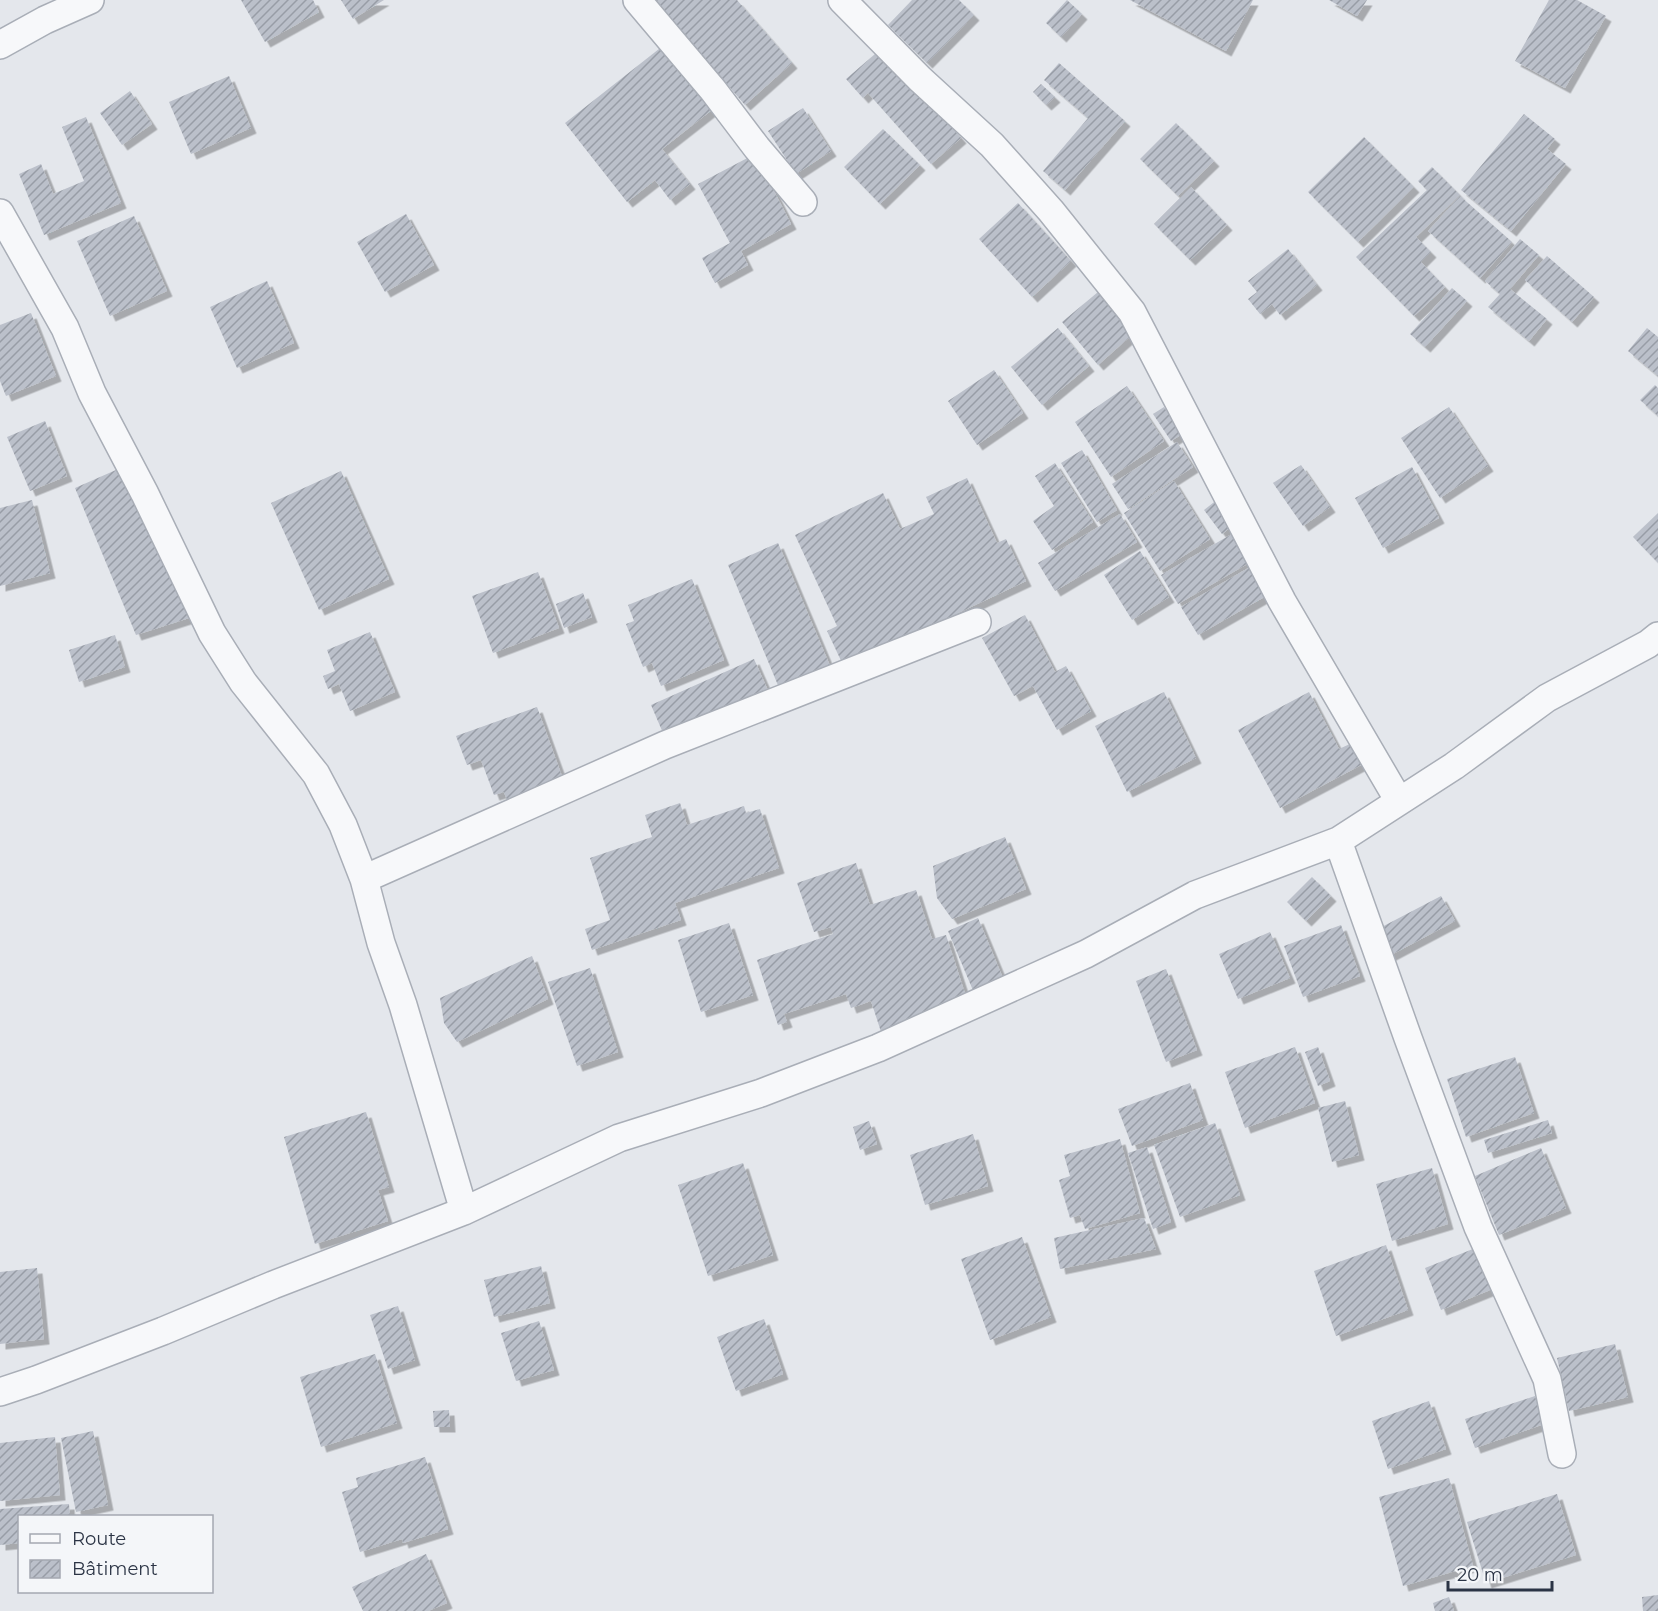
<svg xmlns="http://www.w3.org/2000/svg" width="1658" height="1611" font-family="Montserrat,sans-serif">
<defs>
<pattern id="building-hatch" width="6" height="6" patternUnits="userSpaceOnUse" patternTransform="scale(1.5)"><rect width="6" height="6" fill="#bbc0ca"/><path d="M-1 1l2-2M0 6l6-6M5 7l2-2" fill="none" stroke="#989da6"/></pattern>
<filter id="shadow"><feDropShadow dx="5.5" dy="5.5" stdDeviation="0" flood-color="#0004"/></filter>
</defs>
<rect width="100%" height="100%" fill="#e4e7ec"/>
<!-- building -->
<path fill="url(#building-hatch)" filter="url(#shadow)" d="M241 0H313L319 12 265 42Z
M341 0H384L353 19Z
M654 0H737L792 63 745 105Z
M912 0H959L974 15 927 63 888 25Z
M1067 0 1082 14 1061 37 1046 23Z
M1130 0H1253L1226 51Z
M1329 0H1367L1357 16Z
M1549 0H1577L1606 16 1565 88 1515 61Z
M664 45 713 109 662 149 690 184 670 200 655 180 627 202 565 123Z
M882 48 961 138 931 164 868 93 863 98 846 79Z
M1059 63 1125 121 1065 190 1043 171 1088 118 1044 80Z
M229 76 251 128 191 154 169 102Z
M1041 84 1055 97 1046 105 1033 92Z
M130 91 152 124 122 145 100 113Z
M803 108 831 151 796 174 768 131Z
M1524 114 1555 139 1547 149 1566 164 1511 231 1461 190Z
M86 117 121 203 44 235 19 174 41 164 53 194 84 181 62 127Z
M1176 123 1214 161 1178 196 1140 159Z
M883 129 920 165 880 204 844 167Z
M1364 137 1414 187 1358 242 1308 192Z
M755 154 791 224 741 251 748 265 715 283 702 258 730 243 698 184Z
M1432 167 1460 195 1416 237 1431 252 1421 262 1445 287 1414 316 1356 257 1427 190 1418 181Z
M1191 187 1227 225 1190 260 1154 224Z
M1460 196 1512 242 1480 278 1428 231Z
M1018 203 1071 261 1032 297 979 239Z
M406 214 434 265 385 292 357 242Z
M134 216 167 291 110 316 77 241Z
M1520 239 1539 255 1510 289 1547 319 1529 341 1488 307 1500 294 1485 281Z
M1288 249 1317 285 1280 315 1272 304 1260 314 1248 299 1257 292 1248 281Z
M1547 256 1594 297 1572 322 1525 280Z
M267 281 294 343 237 368 210 307Z
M1452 288 1467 301 1425 347 1410 334Z
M1098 292 1134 333 1098 365 1062 322Z
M31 313 56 376 6 396 0 381V325Z
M1058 328 1089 366 1042 405 1011 367Z
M1647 328 1658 337V376L1628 351Z
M994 370 1023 413 977 445 948 401Z
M1655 385 1658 388V416L1640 400Z
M1127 386 1164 441 1111 477 1075 422Z
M1164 407 1182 434 1171 441 1153 414Z
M1449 407 1488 466 1440 498 1401 438Z
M45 421 67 476 30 491 7 437Z
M1177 442 1193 467 1128 509 1112 484Z
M1082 450 1117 510 1097 522 1061 463Z
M1055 463 1093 522 1052 550 1033 521 1054 506 1035 476Z
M1301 465 1330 507 1303 526 1273 483Z
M125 466 189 618 136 635 75 488Z
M1412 467 1439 518 1383 548 1355 498Z
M341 471 389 579 319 610 271 503Z
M967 478 997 543 1006 539 1026 581 844 667 827 631 837 626 795 535 883 493 900 529 934 514 926 497Z
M1174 481 1210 539 1160 571 1124 513Z
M1218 499 1236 523 1222 534 1204 510Z
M32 500 50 573 0 586V508Z
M1658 513V563L1633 537Z
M1120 514 1137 542 1055 591 1038 563Z
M1237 531 1254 560 1178 604 1161 575Z
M778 543 833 673 782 695 728 565Z
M1140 551 1169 597 1132 620 1104 575Z
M1257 563 1273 592 1198 635 1181 607Z
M538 572 559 628 493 653 472 596Z
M692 579 724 660 661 686 652 663 643 667 626 624 634 621 628 605Z
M583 593 592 617 564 628 556 604Z
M1025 615 1055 672 1066 666 1091 711 1057 730 1033 686 1014 696 982 638Z
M370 632 395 692 350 711 339 684 328 689 323 676 335 671 327 650Z
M115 635 125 667 79 682 69 650Z
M754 659 773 702 669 747 651 705Z
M1164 692 1196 758 1127 792 1095 726Z
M1309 692 1339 749 1352 743 1363 764 1280 808 1238 730Z
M537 707 563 779 507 800 504 792 494 795 481 760 467 765 456 736Z
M680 803 687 825 744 806 746 813 760 809 779 868 675 903 681 920 592 950 585 929 610 920 590 858 652 837 645 815Z
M1005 837 1026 889 952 919 937 898 933 866Z
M856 863 870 905 916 890 932 939 946 935 969 1006 882 1035 871 1001 851 1008 846 994 784 1014 787 1022 778 1025 757 960 833 934 831 927 814 932 797 883Z
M1312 877 1331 896 1306 921 1287 902Z
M1441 896 1455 921 1389 956 1376 930Z
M978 918 1007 988 977 1000 948 931Z
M729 923 753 995 701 1012 678 940Z
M1341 925 1360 976 1303 997 1284 946Z
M1270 932 1290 978 1238 999 1219 954Z
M532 956 548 999 457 1042 444 1023 440 998Z
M590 968 618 1052 577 1066 548 982Z
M1166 969 1197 1050 1166 1062 1136 981Z
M1295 1047 1315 1103 1245 1128 1225 1072Z
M1318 1047 1330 1081 1318 1086 1305 1052Z
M1515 1057 1534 1113 1466 1137 1447 1079Z
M1190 1083 1203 1120 1132 1146 1118 1109Z
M1345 1101 1359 1155 1332 1162 1318 1108Z
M366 1112 389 1187 378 1190 388 1221 315 1244 284 1137Z
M1548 1120 1552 1133 1488 1153 1484 1140Z
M869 1121 877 1144 860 1150 853 1127Z
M1215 1123 1240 1195 1180 1217 1154 1145Z
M973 1134 988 1186 925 1205 910 1155Z
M1120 1139 1140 1213 1085 1229 1080 1215 1070 1218 1059 1180 1070 1176 1064 1155Z
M1147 1147 1171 1222 1153 1229 1128 1153Z
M1541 1148 1566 1208 1499 1235 1475 1176Z
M743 1163 773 1255 708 1276 678 1185Z
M1432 1168 1448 1224 1392 1241 1376 1184Z
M1144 1218 1156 1249 1060 1269 1054 1238Z
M1022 1237 1051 1317 990 1340 961 1259Z
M1386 1245 1408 1310 1336 1336 1314 1271Z
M1478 1247 1495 1288 1441 1310 1425 1268Z
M541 1266 550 1303 494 1317 484 1280Z
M37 1268 44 1339 0 1344V1272Z
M398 1306 415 1360 388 1369 370 1315Z
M764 1319 783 1374 736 1391 717 1337Z
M539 1321 554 1370 516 1381 501 1333Z
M1615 1344 1628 1397 1569 1411 1557 1358Z
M375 1354 397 1423 321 1447 300 1377Z
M1535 1396 1544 1424 1475 1448 1465 1419Z
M1429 1401 1446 1449 1388 1469 1372 1421Z
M449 1410 450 1427H434L433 1411Z
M93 1431 108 1505 76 1512 61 1438Z
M55 1437 60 1495 0 1501V1443Z
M425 1457 448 1529 403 1543 402 1539 360 1552 342 1492 358 1487 356 1478Z
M1449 1478 1473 1566 1403 1586 1379 1497Z
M1557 1494 1576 1555 1486 1583 1467 1522Z
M69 1504 70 1516H20V1543L0 1545V1509Z
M426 1554 447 1603 428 1611H363L352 1587Z
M1658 1595V1611H1643L1642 1597Z
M1449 1597 1454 1611H1435L1433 1603Z"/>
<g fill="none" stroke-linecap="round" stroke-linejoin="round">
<!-- minor casing -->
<g stroke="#a9aeb7" stroke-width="30">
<path id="minor" d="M637 0 713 90 757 148 803 202
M842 0 920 79 992 145 1051 211 1132 312 1282 601 1399 801
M0 45 45 20 90 0
M0 213 65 328 92 393 145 494 212 633 243 682 316 774 343 825 364 879 381 943 403 1005 464 1211
M1338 841 1408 1038 1478 1227 1547 1379 1562 1454
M364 879 665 745 977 622
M0 1392 36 1380 163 1331 273 1285 464 1211 619 1138 761 1093 878 1048 1086 954 1195 895 1338 841 1454 766 1547 698 1648 644 1658 636"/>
</g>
<!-- minor -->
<use href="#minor" stroke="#f7f8fa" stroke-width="27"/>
</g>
<!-- legend -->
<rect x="18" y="1515" width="195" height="78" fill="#f4f6f9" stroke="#a4a8b1" stroke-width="1.5"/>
<rect x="30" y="1534" width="30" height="9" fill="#f7f8fa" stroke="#a4a8b1" stroke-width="1.5"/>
<text x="72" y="1545" font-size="18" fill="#2b3445">Route</text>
<rect x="30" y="1560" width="30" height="18" fill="url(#building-hatch)" stroke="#a4a8b1" stroke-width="1.5"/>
<text x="72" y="1575" font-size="18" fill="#2b3445">Bâtiment</text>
<!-- scale -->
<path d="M1448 1581v9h104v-9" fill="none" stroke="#2b3445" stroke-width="3"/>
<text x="1457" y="1581" font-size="18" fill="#2b3445" stroke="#f4f6f9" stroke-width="4.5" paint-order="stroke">20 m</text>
</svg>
